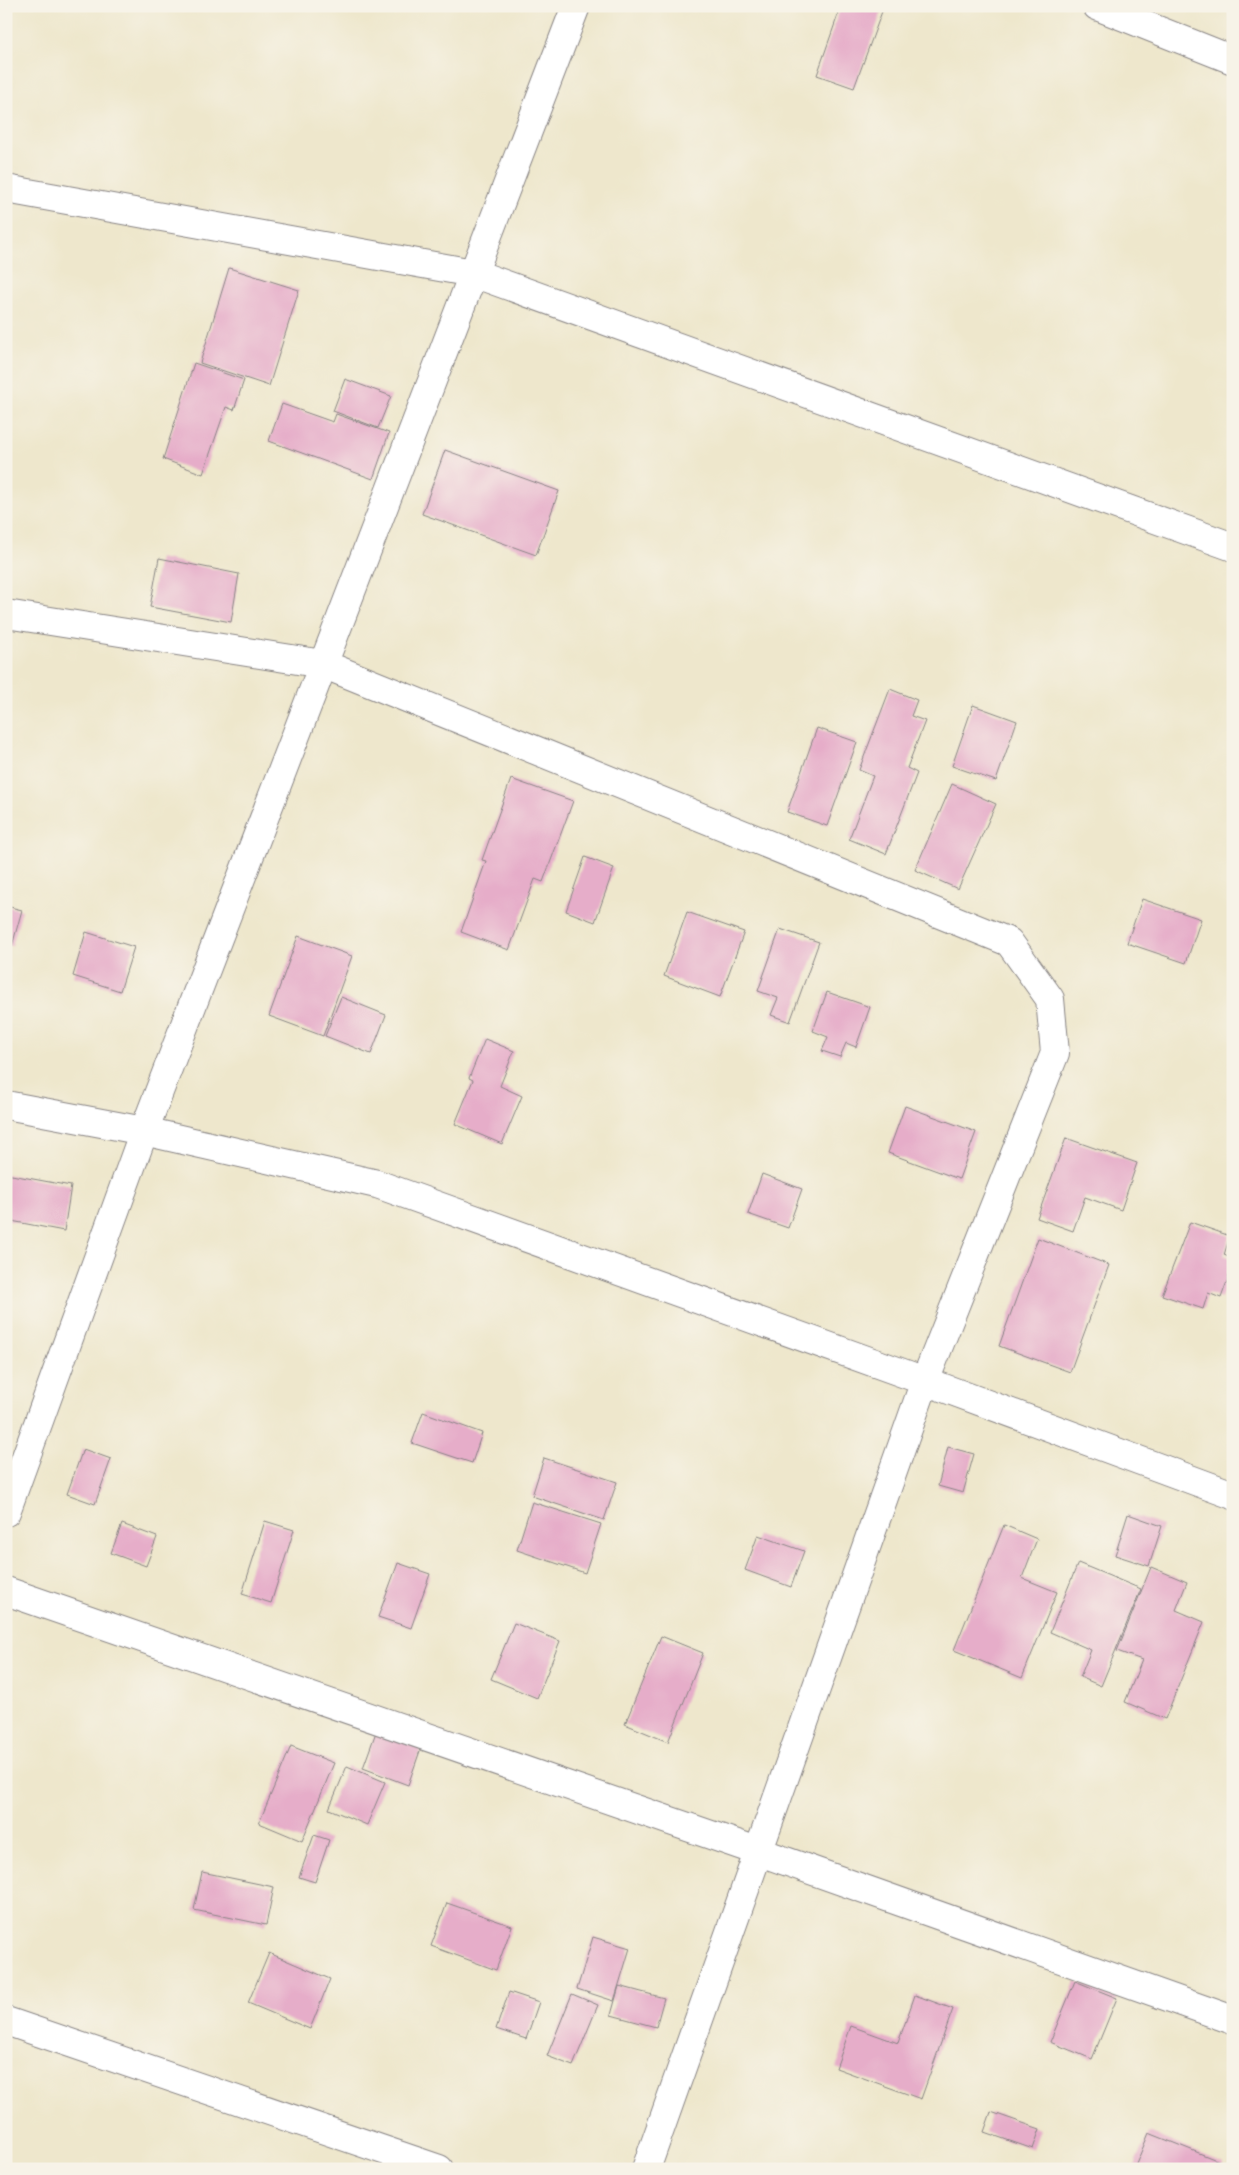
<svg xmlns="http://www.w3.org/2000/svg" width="1239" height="2175" font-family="'Shantell Sans',sans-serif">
<rect width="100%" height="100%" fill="#f7f3e8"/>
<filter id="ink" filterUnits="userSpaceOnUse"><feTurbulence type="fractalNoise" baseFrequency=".02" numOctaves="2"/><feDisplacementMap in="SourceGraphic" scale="10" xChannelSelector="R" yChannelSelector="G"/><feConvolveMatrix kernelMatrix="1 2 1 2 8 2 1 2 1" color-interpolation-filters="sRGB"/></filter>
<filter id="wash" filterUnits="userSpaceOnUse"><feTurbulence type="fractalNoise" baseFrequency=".0096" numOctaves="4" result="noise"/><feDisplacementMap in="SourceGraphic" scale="20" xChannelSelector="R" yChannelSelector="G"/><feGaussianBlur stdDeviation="1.12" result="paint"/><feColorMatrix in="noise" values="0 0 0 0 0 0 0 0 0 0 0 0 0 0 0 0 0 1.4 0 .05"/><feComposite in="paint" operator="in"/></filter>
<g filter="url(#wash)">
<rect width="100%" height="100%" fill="#eee7cc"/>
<g id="blocks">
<!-- building -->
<path fill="#e6adc9" d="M841 6H884L854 88 817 75Z
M229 268 299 290 269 386 200 363Z
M194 363 244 380 234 410 226 407 203 474 163 459Z
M345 379 391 396 378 428 333 411Z
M282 404 333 422 336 414 389 433 373 479 269 441Z
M445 450 559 491 536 555 422 514Z
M159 558 239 574 231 622 150 607Z
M890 689 917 700 911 716 925 721 907 768 917 773 886 854 849 839 873 776 859 770Z
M973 705 1017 721 996 781 952 766Z
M817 728 857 742 827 826 787 812Z
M511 779 573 801 543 882 535 879 509 950 461 932 486 861 482 860Z
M952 784 996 804 958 889 915 870Z
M585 857 614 868 595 922 566 911Z
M1142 899 1201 919 1186 963 1127 943Z
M6 906 22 910 12 946 6 945Z
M687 912 744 932 720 997 664 976Z
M780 929 819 942 790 1022 771 1015 778 998 758 991Z
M86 932 134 947 120 991 73 976Z
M298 936 352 956 323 1036 269 1016Z
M827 992 870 1007 856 1047 846 1043 840 1057 822 1051 828 1037 813 1031Z
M341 997 386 1015 371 1054 325 1036Z
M485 1039 514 1051 500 1086 522 1096 502 1144 455 1124 473 1080 469 1078Z
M905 1106 976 1132 959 1179 888 1153Z
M1066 1138 1137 1163 1121 1210 1085 1197 1073 1231 1037 1218Z
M6 1174 71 1186 64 1231 6 1220Z
M762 1174 802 1189 788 1228 748 1214Z
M1190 1222 1230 1236 1224 1255 1233 1259V1265L1221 1298 1208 1293 1203 1309 1162 1295Z
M1038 1238 1109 1265 1070 1372 999 1346Z
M423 1412 482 1433 472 1463 412 1443Z
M948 1447 974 1454 963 1493 938 1486Z
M83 1449 111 1459 95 1504 67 1494Z
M544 1458 617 1482 604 1520 532 1496Z
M532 1502 601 1524 585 1573 517 1550Z
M1128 1514 1162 1526 1149 1566 1115 1555Z
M265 1521 294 1530 271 1603 242 1594Z
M122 1524 157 1537 146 1566 111 1553Z
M1004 1525 1037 1539 1022 1578 1057 1592 1022 1678 954 1650Z
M758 1535 804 1551 791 1587 745 1570Z
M398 1563 430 1574 411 1628 378 1617Z
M1078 1563 1141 1589 1101 1686 1080 1677 1091 1650 1050 1632Z
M1151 1567 1187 1582 1176 1610 1204 1622 1165 1719 1125 1702 1142 1660 1117 1651Z
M514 1623 560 1641 537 1698 491 1679Z
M661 1636 703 1653 668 1742 625 1724Z
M376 1732 421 1748 408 1785 363 1768Z
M291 1746 334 1763 302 1841 259 1823Z
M347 1766 385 1782 367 1825 329 1809Z
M314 1835 329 1840 315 1882 299 1877Z
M202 1872 274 1887 266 1925 194 1910Z
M447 1903 512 1926 496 1970 431 1946Z
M593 1937 630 1948 614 2001 577 1989Z
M269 1953 330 1979 310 2029 248 2003Z
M1075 1981 1117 1998 1092 2059 1050 2042Z
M619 1986 664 1998 656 2027 611 2015Z
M509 1992 539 2002 526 2039 496 2029Z
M572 1994 598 2005 573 2066 547 2056Z
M915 1995 953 2009 921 2099 836 2068 851 2026 898 2043Z
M991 2112 1040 2129 1033 2149 984 2132Z
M1149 2133 1224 2163 1222 2169H1134Z"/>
</g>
</g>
<g filter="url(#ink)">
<use href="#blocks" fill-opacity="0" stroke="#888484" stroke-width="1"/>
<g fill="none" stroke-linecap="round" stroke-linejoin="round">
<!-- minor casing -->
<g stroke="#888484" stroke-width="30">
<path id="minor" d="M1097 6 1233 60
M6 189 473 273 1233 547
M6 614 323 664 1009 942 1050 999 1055 1053 925 1381 646 2169
M6 1105 144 1131 377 1184 925 1381 1233 1495
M6 1512 144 1131 576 6
M6 1591 760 1852 1233 2020
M6 2021 439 2169"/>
</g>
<!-- minor -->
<use href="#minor" stroke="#fff" stroke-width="28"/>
</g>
</g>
<!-- margin -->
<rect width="1239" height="2175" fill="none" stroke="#f7f3e8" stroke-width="25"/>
</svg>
